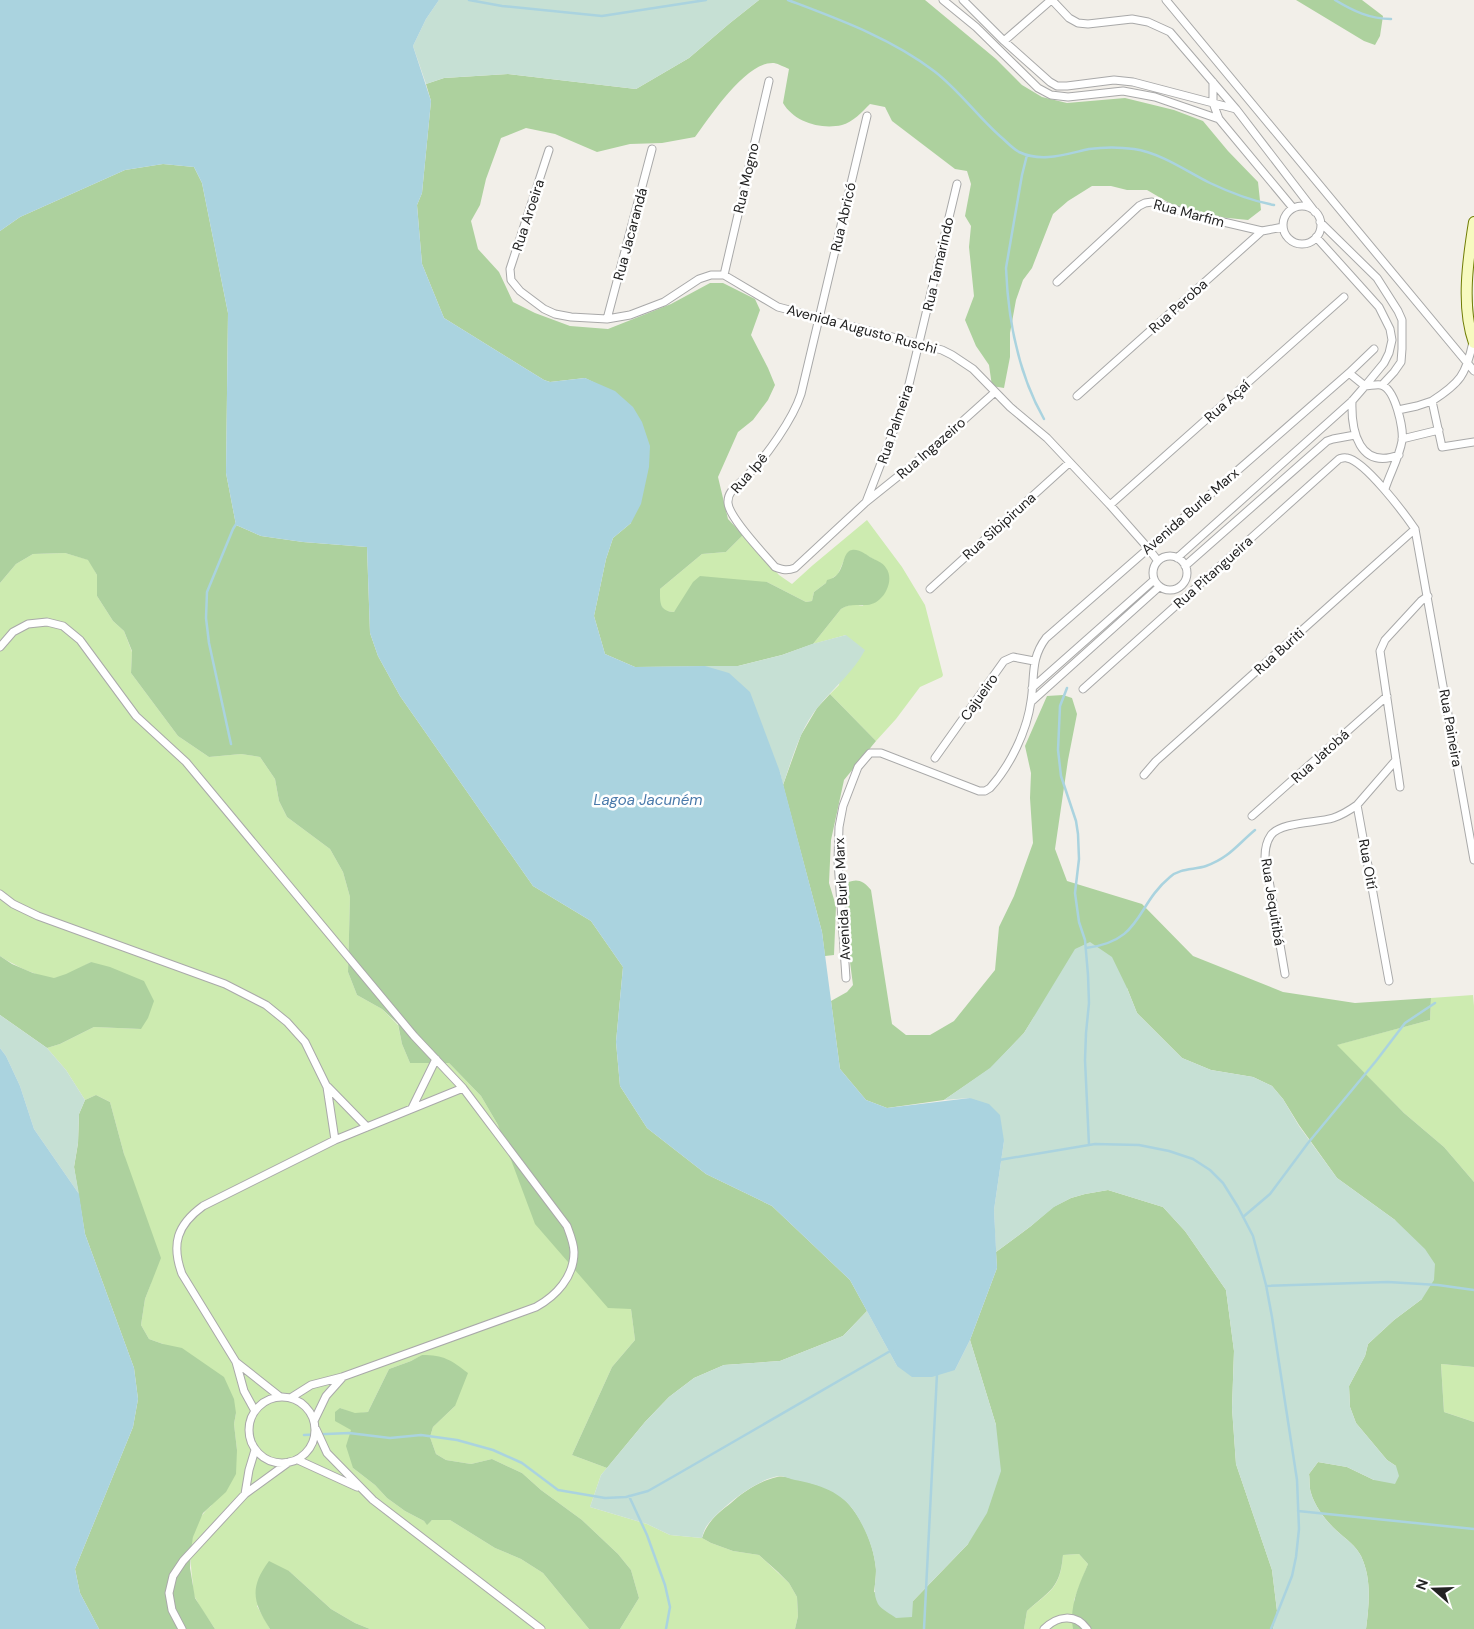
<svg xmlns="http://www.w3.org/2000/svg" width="1474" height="1629" font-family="'DM Sans',sans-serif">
<rect width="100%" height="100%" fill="#f2efe9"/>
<!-- grass -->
<path fill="#cdebb0" d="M867 520 902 567 925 605 943 675 942 677 920 687 896 719 876 741 830 694 839 685 846 635 813 644 841 609C849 604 854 604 863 606L882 564 859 551 845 558 838 574 814 592 812 601 806 602 767 582 678 607 674 612 665 611 660 604V589L702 554 726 552 743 535 779 575 792 584 813 565Z
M65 553 89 560 97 575V596L113 621 124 631 132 652 131 673 178 736 209 757 241 754 260 757 275 779 279 801 287 817 330 849 343 872 350 897 348 972 357 995 382 1009 398 1025 402 1044 410 1063H449L481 1096 498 1125 631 1309 635 1340 612 1367 572 1455 607 1468 601 1475 590 1507 647 1524 670 1535 702 1538 711 1543 733 1551 759 1555 789 1583 797 1597 798 1616 795 1629H620L639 1598 631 1570 618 1554 582 1520 541 1490 522 1473 492 1459 471 1464 446 1460 436 1454 430 1437 433 1427 455 1406 423 1355 411 1361 389 1369 368 1412 355 1414 340 1408 351 1430 353 1468 375 1485 387 1498 405 1511 424 1521 427 1524 432 1520H450L495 1548 521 1559 543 1573 589 1629H370L355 1623 331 1609 289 1571 257 1606 270 1629H215C209 1619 201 1610 196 1599 193 1595 193 1589 193 1584 189 1558 188 1524 211 1506L237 1450 234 1424 236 1413 163 1344 149 1339 141 1325 145 1299 151 1283 124 1154 110 1102 96 1095 85 1100 66 1070 47 1048 60 1044 94 1027 141 1029 91 962C80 968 67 976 55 978 41 979 12 964 0 956V583L16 564 33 554Z
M1473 995 1474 1006V1182L1444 1147 1404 1113 1336 1045 1430 1020 1431 998Z
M1441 1364 1474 1367V1422L1444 1412Z
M1079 1554 1088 1564 1074 1600 1080 1629H1024L1027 1611C1051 1590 1060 1589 1063 1555Z"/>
<!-- forest -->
<path fill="#add19e" d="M759 0H925L996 59 1022 85 1042 97 1067 103 1125 98 1174 110 1203 121 1228 151 1258 182 1261 210 1248 220 1188 214 1147 190H1127L1111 186H1092L1068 201 1053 214 1032 268 1023 280 1016 300 1010 333V357L1004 388 992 386 989 365 976 346 965 320 974 296 969 247 971 226 965 216 971 184 967 171 955 169 892 121 885 107 870 104C863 111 852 123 842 125 821 130 794 122 783 103L789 69C784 67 779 64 774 63 746 61 710 117 695 137L662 143 630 144 597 152 555 134 526 128 501 138 486 179 480 205 471 221 478 249 499 272 513 302 535 313 570 326 608 329 671 304 710 283H723L755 299 760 310 751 335 768 368 775 385 768 400 753 420 738 432 718 477 728 519 743 535 726 552 702 554 660 589C660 602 659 611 674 612L693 582 700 576 767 582 806 602 812 601 814 592 826 583 827 580C847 576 840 552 852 550 859 549 865 554 870 557 875 560 883 562 886 568 893 577 888 592 880 599 868 611 854 600 841 609L813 644 782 655 738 666 635 667 605 654 594 616 606 559 613 538 631 523 597 384 585 378 550 382 544 380 444 318 422 264 417 205 422 193 431 101 426 84 444 78 508 74 636 89 689 58 730 23Z
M1296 0H1362L1383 16 1380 36 1375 45 1364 41Z
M163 164 194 167 202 183 228 313 226 473 236 525 261 536 303 542 367 547 370 633 378 656 400 696 533 886 591 921 623 967 616 1042 620 1086 647 1128 706 1174 772 1206 850 1280 867 1311 843 1336 780 1361 724 1365 694 1378 669 1397 645 1422 607 1468 572 1455 612 1367 635 1340 631 1309 608 1308 535 1224 498 1125 481 1096 449 1063H410L402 1044 398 1024 382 1009 357 995 348 972 350 897 343 872 330 849 287 817 279 801 275 779 260 757 241 754 209 757 178 736 131 673 132 651 124 631 113 621 97 596V575L88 560 65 553 33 554 16 564 0 583V231L20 217 125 170Z
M830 694 876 741 844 780 831 840 829 883 836 906 834 955 825 956 822 932 783 785 801 735 817 708Z
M1063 695 1072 698 1077 714 1068 760 1055 849 1067 881 1142 904 1193 956 1283 992 1355 1003 1431 998 1430 1020 1337 1045 1404 1113 1444 1147 1474 1182V1367L1441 1364 1444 1412 1474 1422V1629H1366C1369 1605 1372 1579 1361 1556 1356 1546 1346 1539 1337 1531 1327 1522 1315 1507 1311 1493 1309 1487 1310 1480 1309 1474L1318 1462 1347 1467 1374 1480 1396 1466 1387 1460 1356 1423 1350 1407 1349 1386 1365 1356 1368 1344 1394 1320 1422 1299 1395 1220 1337 1178 1299 1125 1283 1099 1272 1086 1253 1077 1211 1070 1182 1058 1137 1013 1127 988 1034 1017 1024 1033 991 1068 944 1100 887 1108 866 1100 840 1069 831 1001 847 992 853 985 840 886C853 879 861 877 871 890L892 1024 906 1035H930L954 1021 995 970 999 927 1014 896 1033 843 1030 798 1031 773 1025 746 1047 696Z
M0 956 12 964 33 973 54 978 66 974 91 962 110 967 144 981 154 1001 148 1018 141 1029 94 1027 60 1044 47 1048 0 1015Z
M96 1095 110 1102 124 1154 161 1258 145 1299 141 1325 149 1339 163 1344 182 1348 224 1377 234 1399 236 1413 234 1424 237 1450 236 1474 226 1492 203 1513 193 1537 191 1550 190 1568 195 1598 215 1629H99L80 1593 75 1569 133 1427 138 1399 134 1368 85 1234 74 1167 78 1143 79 1114 85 1100Z
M1108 1190 1163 1207 1185 1231 1226 1290 1234 1351 1232 1408 1236 1464 1272 1570 1277 1611 1273 1629H1073C1069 1606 1079 1585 1088 1564L1079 1554 1063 1555C1060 1589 1050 1590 1027 1611L1024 1629H795L798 1616 797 1597 789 1583 778 1572 759 1555 733 1551 711 1543 702 1538C707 1522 718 1513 731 1503 744 1491 760 1481 777 1477 785 1475 796 1480 804 1481 815 1484 830 1488 839 1495 860 1511 874 1544 876 1569 876 1577 875 1585 874 1592L913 1601 968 1544 996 1425 970 1340 997 1268 996 1252 1031 1226 1053 1207 1071 1198 1085 1194Z
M422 1355C444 1355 451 1360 468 1373L455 1406 433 1427 430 1437 436 1454 446 1460 471 1464 492 1459 522 1473 541 1490 582 1520 618 1554 631 1570 639 1598 620 1629H589L543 1573 521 1559 495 1548 450 1520H432L427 1525 424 1521 405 1511 387 1498 375 1485 353 1468 346 1446 351 1430 335 1421V1412L340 1408 355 1413 368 1412 389 1369 411 1361Z
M269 1561 289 1571 331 1609 355 1623 370 1629H270C253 1602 249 1588 269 1561Z"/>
<!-- wetland -->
<path fill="#c6e0d4" d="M439 0H759L730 23 689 58 636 89 508 74 444 78 426 84 413 46 426 19Z
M846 635 865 650C853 673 834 687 818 707 800 729 792 759 783 785L780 772 705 666H738L782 655 812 644Z
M1090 942 1112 957 1127 988 1137 1013 1182 1058 1211 1070 1253 1077 1272 1086 1283 1099 1299 1126 1337 1178 1395 1220 1425 1249 1435 1264 1434 1280 1422 1299 1394 1320 1368 1344 1365 1356 1349 1386 1350 1407 1356 1423 1387 1460 1396 1466 1399 1476 1395 1484 1374 1480 1347 1467 1318 1462 1309 1474C1310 1480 1309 1487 1311 1493 1315 1507 1327 1522 1337 1531 1346 1539 1356 1546 1361 1556 1372 1579 1369 1605 1366 1629H1273L1277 1611 1272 1570 1236 1464 1232 1408 1234 1351 1226 1290 1185 1231 1163 1207 1108 1190 1085 1194 1071 1198 1054 1207 1031 1226 996 1252 994 1210 1004 1141 970 1098 944 1100 990 1068 1024 1033 1075 949Z
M0 1015 47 1048 66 1070 85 1100 79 1114 78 1143 74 1167 79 1194 34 1129 20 1086 6 1056 0 1048Z
M867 1311 897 1366 955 1370 970 1340 996 1425 1001 1471 987 1513 968 1544 913 1601 912 1617 896 1618C891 1614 882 1610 878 1604 872 1592 876 1583 876 1571 875 1551 866 1530 856 1514 843 1492 818 1484 795 1480 790 1479 784 1476 780 1476 759 1477 717 1510 706 1527 704 1530 703 1534 702 1538L670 1535 647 1524 590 1507 601 1475 645 1422 669 1397 694 1378 724 1365 780 1361 843 1336Z"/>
<!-- water -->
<path fill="#aad3df" d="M0 0H439L426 19 413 46 431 101 422 193 417 205 422 264 444 318 544 380 550 382 585 378 615 391 633 407 642 422 650 446 649 467 641 504 631 523 613 538 606 559 594 616 605 654 635 667 705 666 729 673 750 692 780 772 822 932 840 1069 866 1100 887 1108 970 1098 989 1104 1000 1115 1004 1141 994 1210 997 1268 970 1340 955 1370 932 1377H912L897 1366 850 1280 772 1206 706 1174 647 1128 620 1086 616 1042 623 967 591 921 533 886 400 696 378 656 370 633 367 547 303 542 261 536 236 525 226 473 228 313 202 183 194 167 163 164 125 170 20 217 0 231Z
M0 1048 6 1056 20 1086 34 1129 79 1194 85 1234 134 1368 138 1399 133 1427 75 1569 80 1593 99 1629H0Z"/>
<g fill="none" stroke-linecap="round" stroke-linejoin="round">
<!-- stream -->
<path stroke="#aad3df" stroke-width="2.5" d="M469 0 502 6 602 16 706 0
M788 0C838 19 891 38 934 71 959 90 978 117 1001 137 1007 142 1012 148 1019 152 1042 163 1066 154 1089 149 1103 147 1120 147 1134 149 1161 153 1186 171 1210 183 1231 193 1252 201 1274 205
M1335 0C1353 11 1370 19 1391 19
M1027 155 1022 175 1006 268C1008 320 1018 373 1044 419
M1067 688 1060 706 1058 750 1061 776 1076 821 1078 834 1079 859 1075 893 1079 922 1085 940 1088 975 1089 1003 1086 1033 1085 1060 1089 1145
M231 744 209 643 206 618 207 592 233 529 238 521
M1086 948C1143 941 1135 906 1170 877 1180 868 1194 870 1206 866 1229 858 1238 844 1255 830
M999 1160 1095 1144 1139 1145 1169 1151 1193 1159 1210 1170 1223 1183 1238 1207 1253 1236 1266 1285 1272 1317 1297 1480 1299 1529 1296 1557 1292 1576 1271 1629
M1243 1217 1270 1194 1308 1143 1376 1061 1405 1023 1435 1003
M1266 1286 1388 1282 1438 1285 1474 1290
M304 1435 349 1433 390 1438 421 1435 457 1440 493 1450 522 1463 558 1490 605 1498 626 1497 648 1491 676 1475 892 1350
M629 1496 647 1535 665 1585 670 1607 666 1629
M1298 1511 1474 1529
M924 1629 937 1374"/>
<!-- street casing -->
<g stroke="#a9a9a9" stroke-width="9">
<path id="street" d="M943 0 976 27 1038 88 1051 95 1068 97 1123 91 1155 97 1219 119
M963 0 1004 41 1050 82 1057 86H1067L1114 80 1133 82 1236 109 1315 212
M1052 0 1069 18 1078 23 1088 24 1132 19 1148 22 1170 32 1236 109
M1166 0 1474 371
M1004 41 1051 0
M1213 82V103L1219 119 1293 208
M867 116 801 394C793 419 766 457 747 476 740 484 727 490 728 503 729 518 764 554 775 567 783 570 787 571 795 568L866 502 926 454 995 392
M549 150 510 269 511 280 520 291 544 309 555 314 571 317 607 319 630 315 664 302 699 279 711 275H724L778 307 942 350 952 355 973 369 1010 407 1047 438 1110 505 1148 548 1158 561
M1283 225a19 19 0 1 1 38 0a19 19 0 1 1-38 0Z
M1320 222 1377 278 1398 311 1402 320V349L1401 362 1394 372 1382 385
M1316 237 1379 307 1390 329 1392 340 1389 353 1384 363 1365 386 1349 373
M724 275 769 81
M1057 282 1139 206 1145 203 1152 202 1189 214 1262 231
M607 319 652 149
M1473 342C1466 375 1460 383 1432 401L1442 447 1474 442
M1077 396 1262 231 1283 227
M1352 401C1351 431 1359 470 1399 455
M1398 410 1417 406 1432 401
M1402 439 1439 430
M866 502 905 401 957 184
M1110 505 1344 297
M1153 573a17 17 0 1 1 34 0a17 17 0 1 1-34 0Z
M1177 558 1352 401 1365 386C1370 386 1376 384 1381 385 1395 388 1404 429 1402 441 1399 458 1390 473 1385 489
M1185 566 1327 441 1333 439 1355 435
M930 589 1069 463
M0 647 13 632 28 624 47 622 63 626 80 640 136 716 186 762 414 1036 463 1088 567 1226C570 1234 574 1244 574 1252 574 1277 556 1296 536 1307L342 1377 311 1385 292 1397
M1032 688 1154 580
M1083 689 1339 459C1342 458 1344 457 1347 458 1365 461 1404 513 1415 529L1474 860
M1031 702 1159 587
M935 758 1004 661 1013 657 1034 661
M1144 775 1156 761 1415 529
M1400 787 1380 651 1385 640 1421 601 1428 596
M1252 816 1387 696
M0 894 13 904 38 916 225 984 266 1005 287 1022 305 1042 327 1087 335 1140
M1285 974 1265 857C1265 849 1266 842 1271 835 1281 822 1317 823 1333 818 1342 815 1350 810 1357 805
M846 978 838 861 839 827 843 806 858 767 870 753H881L979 791H985L990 788C1010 766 1027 731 1031 701 1035 677 1030 659 1046 638L1349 373 1374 349
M1389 981 1357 805 1396 760
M328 1087 367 1127
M412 1108 436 1059
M236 1362 279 1396
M249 1430a33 33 0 1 1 66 0a33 33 0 1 1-66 0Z
M255 1411 244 1391 236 1362 182 1274C171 1244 177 1225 203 1206L335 1140 463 1088
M314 1421 326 1396 342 1378
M316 1429 327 1453 373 1500 541 1629
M298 1460 357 1487
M245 1494 249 1470 255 1450
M182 1629 172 1610 169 1593 173 1576 183 1561 245 1494 289 1462
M1044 1629C1057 1616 1075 1613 1087 1629"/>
</g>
<!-- secondary casing -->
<g stroke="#707d05" stroke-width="12">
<path id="secondary" d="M1474 222C1468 259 1461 307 1474 343"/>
</g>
<!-- street -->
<use href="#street" stroke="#fff" stroke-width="7"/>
<!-- secondary -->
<use href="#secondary" stroke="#f7fabf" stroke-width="10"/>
</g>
<g text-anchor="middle" stroke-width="5" stroke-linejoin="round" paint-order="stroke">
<!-- street labels -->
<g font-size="14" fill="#222" stroke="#fff">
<text transform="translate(746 178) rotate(-77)" y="5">Rua Mogno</text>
<text transform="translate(1189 213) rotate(15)" y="5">Rua Marfim</text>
<text transform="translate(528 215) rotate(-72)" y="5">Rua Aroeira</text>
<text transform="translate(843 217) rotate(-77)" y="5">Rua Abricó</text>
<text transform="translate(630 234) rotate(-75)" y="5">Rua Jacarandá</text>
<text transform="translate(938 264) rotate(-77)" y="5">Rua Tamarindo</text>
<text transform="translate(1178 306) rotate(-42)" y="5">Rua Peroba</text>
<text transform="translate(862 329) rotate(15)" y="5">Avenida Augusto Ruschi</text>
<text transform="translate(1227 401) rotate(-42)" y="5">Rua Açaí</text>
<text transform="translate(895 424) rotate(-71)" y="5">Rua Palmeira</text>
<text transform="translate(931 448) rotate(-41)" y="5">Rua Ingazeiro</text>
<text transform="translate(749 473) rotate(-49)" y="5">Rua Ipê</text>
<text transform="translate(1190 511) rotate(-41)" y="5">Avenida Burle Marx</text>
<text transform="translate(999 526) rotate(-42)" y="5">Rua Sibipiruna</text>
<text transform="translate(1213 572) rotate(-42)" y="5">Rua Pitangueira</text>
<text transform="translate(1279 651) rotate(-42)" y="5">Rua Buriti</text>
<text transform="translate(979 697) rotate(-55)" y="5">Cajueiro</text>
<text transform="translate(1451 728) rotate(80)" y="5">Rua Paineira</text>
<text transform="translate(1320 756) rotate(-42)" y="5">Rua Jatobá</text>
<text transform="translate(1368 864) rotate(80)" y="5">Rua Oití</text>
<text transform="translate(842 899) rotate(-93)" y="5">Avenida Burle Marx</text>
<text transform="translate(1273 902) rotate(81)" y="5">Rua Jequitibá</text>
</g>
<!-- water labels -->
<g font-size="15" font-style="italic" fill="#4a7aab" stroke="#fff">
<text x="648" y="805">Lagoa Jacuném</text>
</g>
</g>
<!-- north arrow -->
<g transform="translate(1434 1589) rotate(290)" stroke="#ffffff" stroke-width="4" paint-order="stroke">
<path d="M0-4L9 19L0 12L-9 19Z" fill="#222222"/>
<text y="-8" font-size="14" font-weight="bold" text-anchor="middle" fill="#222222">N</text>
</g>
</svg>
